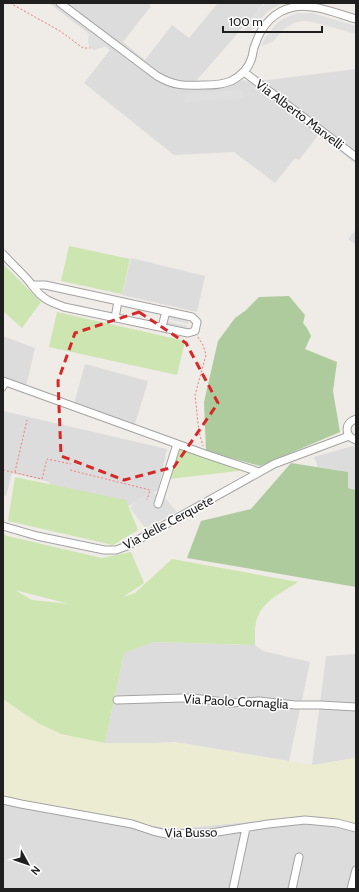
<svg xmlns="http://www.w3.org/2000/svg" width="359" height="892" font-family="Cabin,sans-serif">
<rect width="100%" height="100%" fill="#efebe6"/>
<!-- residential -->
<path fill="#dddcdc" d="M49 3H148L151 6 123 42 145 60 172 25 189 38 218 3H264L196 81 268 80 356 69V164L318 135 299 160 295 158 275 183 234 152 174 155 84 83 110 50Z
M356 229V245L348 239Z
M131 258 205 276 197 312 122 295Z
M3 336 35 348 26 387 3 385Z
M85 364 148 381 134 427 74 404Z
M3 411 167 449 158 490 126 507 48 493 49 482 12 473 6 496 3 495Z
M356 445V490L348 488V472L318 467 314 457Z
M154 642 255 645 263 651 310 662 289 761 175 742 151 743H105L124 653Z
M356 654V758L312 765 326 656Z
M3 797 29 806 173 829 311 816 349 822 356 825V889H3Z"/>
<!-- farmland -->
<path fill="#ececd3" d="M3 699 38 723 61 734 105 743H181L312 765 356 758V825L349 822 311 816 173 829 3 797Z"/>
<!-- grass -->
<path fill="#cde5b0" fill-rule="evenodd" d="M69 246 130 259 122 294 61 281Z
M3 264 41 302 22 328 3 311Z
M57 312 185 341 177 375 49 347Z
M180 448 246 470 169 479Z
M15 477 126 500 138 530 113 545 8 521Z
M3 533 7 536 102 558 131 552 144 583 123 597 135 593 172 559 298 582C278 595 257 603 255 629 255 634 255 639 255 645L154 642 124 653 105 743 61 734 38 723 3 699ZM15 590 69 604H70L32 600Z"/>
<!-- forest -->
<path fill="#aecb9e" d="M289 296 305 315 303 323 307 328 311 336 305 349 337 362 333 391 340 432 260 466 206 451 204 402 218 341 235 318 245 311 259 297Z
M291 463 348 472V488L356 490V587L187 558 201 521 251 509Z"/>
<!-- parking -->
<path fill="#dfdfdf" d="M266 3H284L277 6 267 12 260 20 255 28 249 31H244L250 19 258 10Z
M297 13H312L356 26V34L313 22 306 21H301L294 23 284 29 273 42 261 46 265 38 276 24 283 19Z
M89 30 111 46 104 47 94 50 90 48 89 47 88 38 90 33Z
M243 90 244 98 185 102V97L189 93Z
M168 315 189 320 188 324 167 319Z
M167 321 188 326 186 330 166 326Z
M152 492 164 497 177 512 145 528 130 508 137 499Z"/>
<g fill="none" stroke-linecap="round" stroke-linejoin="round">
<!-- lane casing -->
<g stroke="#a3a3a3" stroke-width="5.5">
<path id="lane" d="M3 389 7 383"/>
</g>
<!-- street casing -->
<g stroke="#a3a3a3" stroke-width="9">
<path id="street" d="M60 3 157 76C174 86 185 86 204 85 213 85 222 85 231 81 241 76 249 68 252 57 253 53 253 49 255 45 261 26 274 11 294 7 312 3 338 14 356 19
M244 72 356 157
M3 254C11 263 20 271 27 279 32 284 36 292 42 296 48 302 57 304 64 307L188 333 195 331 197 322 192 317 45 285H32
M115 318 118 301
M162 327 166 311
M3 381 205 454 259 472
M356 419C344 423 344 436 356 440
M158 504 177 444
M3 526 6 527 37 536 104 550H116L127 546 274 464 349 436
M117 700 183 698H193L231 703 259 701 295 705H320L356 707
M3 800 21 804 132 824 153 831 166 834 211 833 268 824 305 820 337 823 356 828
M233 889 246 828
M292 889 299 857
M351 889 356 870"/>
</g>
<!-- path -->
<path stroke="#ee7d78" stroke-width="1" stroke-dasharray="2 2" stroke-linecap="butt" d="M10 3 60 31 83 48H90
M198 337 203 345 206 355 195 395 199 432 203 446
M3 470 42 479 47 459 71 464
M70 470 150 490 147 500
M15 472 27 420"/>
<!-- lane -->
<use href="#lane" stroke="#fff" stroke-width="3.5"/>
<!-- street -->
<use href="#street" stroke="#fff" stroke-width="7"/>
</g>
<!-- marked area -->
<path fill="none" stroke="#d62828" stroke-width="3" stroke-dasharray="8 5" stroke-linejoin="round" d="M139 312 186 343 218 403 174 467 124 480 61 456 58 381 75 333Z"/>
<g text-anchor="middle" stroke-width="3" stroke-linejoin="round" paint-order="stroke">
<!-- street labels -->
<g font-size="13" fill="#1f1f1f" stroke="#fff">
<text transform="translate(300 114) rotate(37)" y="5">Via Alberto Marvelli</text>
<text transform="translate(168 522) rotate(-28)" y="5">Via delle Cerquete</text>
<text transform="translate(236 701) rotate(3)" y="5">Via Paolo Cornaglia</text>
<text transform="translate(191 832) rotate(-1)" y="5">Via Busso</text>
</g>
</g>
<!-- border -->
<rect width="359" height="892" fill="none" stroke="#1f1f1f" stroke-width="8"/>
<!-- north arrow -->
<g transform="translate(28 864) rotate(130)" stroke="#ffffff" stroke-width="3" paint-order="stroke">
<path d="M0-3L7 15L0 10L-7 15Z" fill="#1f1f1f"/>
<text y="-6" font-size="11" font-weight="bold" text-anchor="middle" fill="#1f1f1f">N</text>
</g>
<!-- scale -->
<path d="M223 26v6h99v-6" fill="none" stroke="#1f1f1f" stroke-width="2"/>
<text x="229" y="26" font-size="12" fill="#1f1f1f" stroke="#ffffff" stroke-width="3" paint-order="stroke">100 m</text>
</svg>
